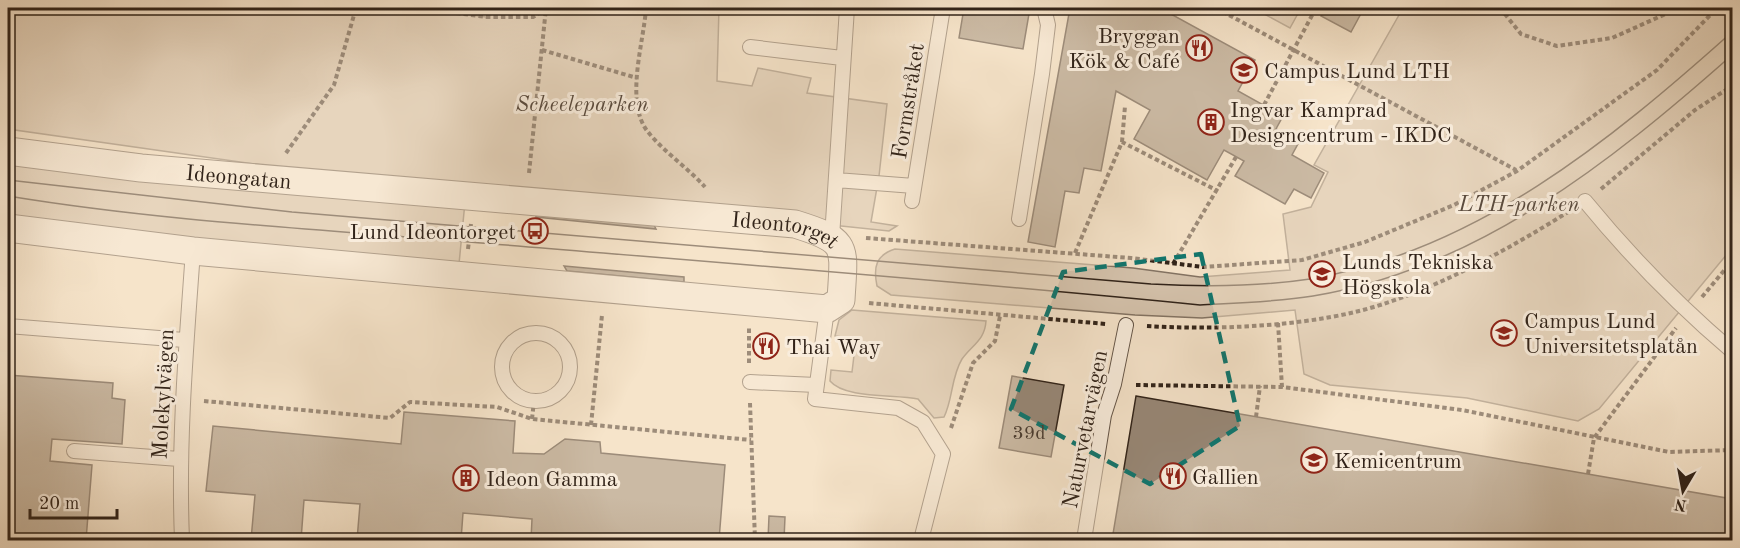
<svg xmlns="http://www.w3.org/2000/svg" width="1740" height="548" font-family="'Old Standard TT',serif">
<rect width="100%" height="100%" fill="#f6e4cb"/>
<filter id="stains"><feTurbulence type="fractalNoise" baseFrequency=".00333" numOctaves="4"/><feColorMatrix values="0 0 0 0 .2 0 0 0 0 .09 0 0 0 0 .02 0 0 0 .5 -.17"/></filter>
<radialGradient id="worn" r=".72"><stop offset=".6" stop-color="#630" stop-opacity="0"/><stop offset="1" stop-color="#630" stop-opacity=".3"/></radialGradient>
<!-- green -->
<path fill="#d5c3ad" stroke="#837363" stroke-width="1.5" d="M8 8H419L486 17 507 8H719L717 81 752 86 758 68 811 78 807 93 887 104 879 176 871 222 897 226 889 231 276 167 8 129Z
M1253 8H1301L1290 28Z
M1403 8H1732V248L1599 409 1578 421 1467 398 1330 385 1304 374 1295 310 1202 318 1135 315 891 295 877 286C873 267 876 255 895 249L1133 268 1200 277 1290 270 1283 214 1311 207 1328 172 1314 165Z
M8 160 465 202 459 264 135 233 8 217Z
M852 310 986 321C985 340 972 345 962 359 951 377 953 399 944 417L934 418 918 399C895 394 845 399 830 381L831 370 852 372 856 339 835 336 839 320Z"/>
<!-- building -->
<path fill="#978776" stroke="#312319" stroke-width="1.5" d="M964 8H1030L1023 49 959 38Z
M1070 8H1160L1255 60 1238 91 1283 116 1276 129 1299 142 1292 155 1324 173 1311 198 1294 189 1285 204 1235 176 1244 161 1224 150 1207 180 1134 139 1150 110 1116 91 1101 171 1084 168 1079 193 1065 191 1055 247 1028 242Z
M1326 8H1364L1351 32 1321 16Z
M536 212 653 223 656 229 536 217Z
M564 266 684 277V282L567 271Z
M8 375 113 383 112 398 125 400 122 444 52 439 50 461 92 465 86 540H28V536L8 534Z
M1012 376 1064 385 1051 457 999 448Z
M1136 396 1732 499V540H1112Z
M404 412 515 421 513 453 544 454 565 439 600 442 601 453 725 465 719 540 593 538 592 540H531L532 519 463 513 461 540H357L360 504 304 500 301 540H251L255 495 206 491 213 426 401 444Z
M769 516 785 517 784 540H768Z"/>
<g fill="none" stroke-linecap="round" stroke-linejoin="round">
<!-- lane casing -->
<g stroke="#625346" stroke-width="16">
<path id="lane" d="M750 47 842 58
M836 180 914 186
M912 201 943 8
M1585 201C1630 256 1678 305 1732 351
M1019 219 1042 74 1048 25 1044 8
M832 237 847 8
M827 309 815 399 898 408 923 422 943 454 921 540
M8 326 184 340
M502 367a34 34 0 1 1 68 0a34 34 0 1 1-68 0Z
M750 382 816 385
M74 451 179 459
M182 540C178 443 186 348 193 251
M1084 540 1104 415 1114 384 1126 325"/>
</g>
<!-- street casing -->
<g stroke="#625346" stroke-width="29">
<g id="street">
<path id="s1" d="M8 151 141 168 795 224C850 241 844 246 841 300L827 309 193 251 8 228"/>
</g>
</g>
<!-- path -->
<path stroke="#312319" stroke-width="4" stroke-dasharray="4.5 3" stroke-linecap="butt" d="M419 8 486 17H533L547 8
M646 8C644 42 624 102 648 132 664 152 687 167 705 187
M1216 8 1516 170
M1500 8 1521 34 1557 46 1612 38 1679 8
M542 50 637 78
M1264 105 1316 8
M1122 142 1125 106
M286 153 334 85 356 8
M529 173 546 8
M1601 189 1695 110 1732 86
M866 238 1131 258 1203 267 1302 260 1365 242 1454 205 1517 171 1657 70 1717 8
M468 249 471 224
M1075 253 1122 142 1218 191
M1173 264 1236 157
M1702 297 1732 261
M869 303 1106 324
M1278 323 1282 387
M1147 326C1211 330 1292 327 1355 312 1426 295 1506 251 1568 212
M749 363V328
M1136 385 1282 387 1462 410 1669 452 1732 450
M204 401 390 418 410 402 497 407 532 419 751 440
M750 403 755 540
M1256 417 1260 386
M532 419 534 401
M591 425 602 315
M951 428 973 363 995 341 1000 316
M1588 474 1594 438 1676 328"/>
<!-- lane -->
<use href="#lane" stroke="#f9eddd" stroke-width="14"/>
<!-- street -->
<use href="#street" stroke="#f9eddd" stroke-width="27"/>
<!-- tram -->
<path stroke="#312319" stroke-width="1.5" d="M8 180 292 212 1151 284C1204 287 1257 287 1310 279 1476 251 1610 141 1732 32
M8 196C160 221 314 229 469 242 712 262 957 281 1200 305 1238 303 1276 302 1313 296 1477 269 1611 162 1732 55"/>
</g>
<!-- marked area -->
<path d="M0 0H1740V548H0ZM1201 254 1240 426 1150 484 1011 409 1063 272Z" fill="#f6e4cb" fill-opacity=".55" fill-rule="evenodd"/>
<path fill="none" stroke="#0f766e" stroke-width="4.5" stroke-dasharray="12 8" stroke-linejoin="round" d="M1201 254 1240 426 1150 484 1011 409 1063 272Z"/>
<!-- icons -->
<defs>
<g id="restaurant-ring" transform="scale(1.35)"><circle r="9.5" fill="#f9eddd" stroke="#8f2418" stroke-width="1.5"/><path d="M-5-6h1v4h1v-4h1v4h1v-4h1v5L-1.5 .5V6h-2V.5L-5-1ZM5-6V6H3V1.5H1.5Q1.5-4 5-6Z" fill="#8f2418"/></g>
<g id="university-ring" transform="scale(1.35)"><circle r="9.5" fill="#f9eddd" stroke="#8f2418" stroke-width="1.5"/><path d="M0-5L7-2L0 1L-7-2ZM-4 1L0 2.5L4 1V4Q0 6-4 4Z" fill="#8f2418"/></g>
<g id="building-ring" transform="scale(1.35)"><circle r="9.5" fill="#f9eddd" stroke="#8f2418" stroke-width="1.5"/><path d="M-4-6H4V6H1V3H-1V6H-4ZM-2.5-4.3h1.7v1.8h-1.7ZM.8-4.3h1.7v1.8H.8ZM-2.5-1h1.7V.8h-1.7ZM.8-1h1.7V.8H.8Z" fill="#8f2418"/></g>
<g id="bus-ring" transform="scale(1.35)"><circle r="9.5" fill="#f9eddd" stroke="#8f2418" stroke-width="1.5"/><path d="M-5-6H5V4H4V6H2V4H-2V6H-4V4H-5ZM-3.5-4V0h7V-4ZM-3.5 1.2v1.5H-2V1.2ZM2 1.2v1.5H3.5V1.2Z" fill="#8f2418"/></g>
</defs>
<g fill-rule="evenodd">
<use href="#restaurant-ring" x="1199" y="48"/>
<use href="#university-ring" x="1244" y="70"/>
<use href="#building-ring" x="1211" y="122"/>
<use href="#bus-ring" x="535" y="231"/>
<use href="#university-ring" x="1322" y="274"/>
<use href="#university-ring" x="1504" y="333"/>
<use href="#restaurant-ring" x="766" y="346"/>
<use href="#university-ring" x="1314" y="460"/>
<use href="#restaurant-ring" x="1173" y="476"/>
<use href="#building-ring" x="466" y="478"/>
</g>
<g text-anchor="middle" stroke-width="6" stroke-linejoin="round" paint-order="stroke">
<!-- number labels -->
<g font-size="20" fill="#4a3c30">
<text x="1029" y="439">39d</text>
</g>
<!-- poi labels -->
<g font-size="22" fill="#312319" stroke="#f9eddd" text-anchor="start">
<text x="1180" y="43" text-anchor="end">Bryggan<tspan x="1180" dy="25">Kök &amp; Café</tspan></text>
<text x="1264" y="78">Campus Lund LTH</text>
<text x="1230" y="117">Ingvar Kamprad<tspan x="1230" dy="25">Designcentrum - IKDC</tspan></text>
<text x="516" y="239" text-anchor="end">Lund Ideontorget</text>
<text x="1342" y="269">Lunds Tekniska<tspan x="1342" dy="25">Högskola</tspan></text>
<text x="1524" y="328">Campus Lund<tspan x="1524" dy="25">Universitetsplatån</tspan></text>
<text x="786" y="354">Thai Way</text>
<text x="1334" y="468">Kemicentrum</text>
<text x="1192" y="484">Gallien</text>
<text x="486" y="486">Ideon Gamma</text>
</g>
<!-- street labels -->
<g font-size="22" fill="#312319" stroke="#f9eddd">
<text transform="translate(907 101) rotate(-81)" y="8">Formstråket</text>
<text dy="8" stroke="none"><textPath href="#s1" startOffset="232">Ideongatan</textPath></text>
<text dy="8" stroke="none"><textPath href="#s1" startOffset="782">Ideontorget</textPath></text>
<text transform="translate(162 394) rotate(-87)" y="8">Molekylvägen</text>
<text transform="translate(1084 429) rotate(-79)" y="8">Naturvetarvägen</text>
</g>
<!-- park labels -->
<g font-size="22" font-style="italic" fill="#5a4b3e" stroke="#f9eddd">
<text x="582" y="111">Scheeleparken</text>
<text x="1519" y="211">LTH-parken</text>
</g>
</g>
<!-- margin -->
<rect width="1740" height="548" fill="none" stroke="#f6e4cb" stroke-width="30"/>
<rect x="9" y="9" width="1722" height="530" fill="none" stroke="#312319" stroke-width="3"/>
<rect x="15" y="15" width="1710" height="518" fill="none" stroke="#312319" stroke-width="1.5"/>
<!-- north arrow -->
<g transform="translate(1683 491) rotate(190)" stroke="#f9eddd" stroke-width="4.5" paint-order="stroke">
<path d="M0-4.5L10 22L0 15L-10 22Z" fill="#312319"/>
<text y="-9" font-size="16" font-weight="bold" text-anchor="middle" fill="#312319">N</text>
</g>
<!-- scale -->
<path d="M30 509v9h87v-9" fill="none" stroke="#312319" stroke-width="3"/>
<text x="39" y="509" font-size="18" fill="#312319" stroke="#f9eddd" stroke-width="4.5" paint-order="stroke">20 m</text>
<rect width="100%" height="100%" filter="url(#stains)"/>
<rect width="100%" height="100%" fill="url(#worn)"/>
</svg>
